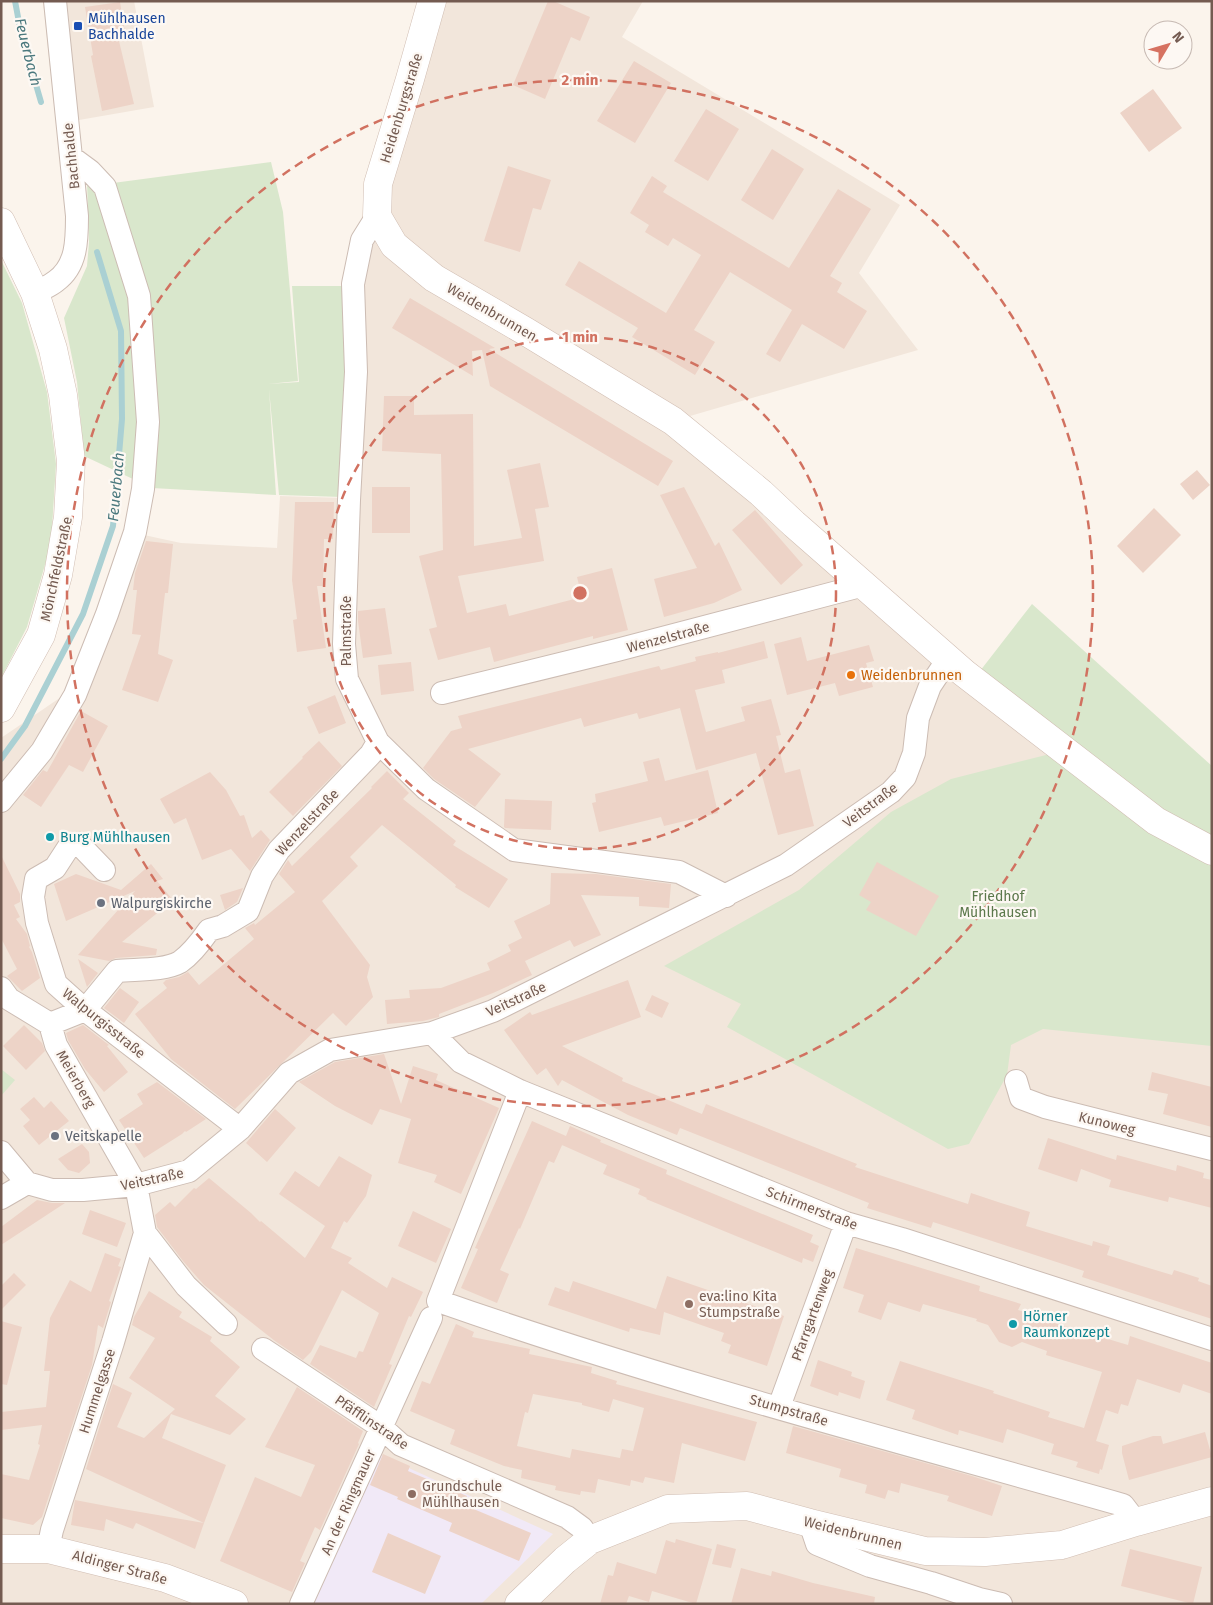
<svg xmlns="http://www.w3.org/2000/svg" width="1213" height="1605" font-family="'Fira Sans',sans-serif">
<rect width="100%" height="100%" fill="#fbf4ec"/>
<!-- residential -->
<path fill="#f2e6db" d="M43 1H134L154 107 56 124Z
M441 1H643L622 37 900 205 859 273 918 350 690 416 768 483 963 661 1212 842V1604H1V738L67 693 130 532 181 543 277 548 280 496 343 498 346 283 388 183Z"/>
<!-- education -->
<path fill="#f1e9f7" d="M378 1454 553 1534 481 1604H307Z"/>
<!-- green -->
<path fill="#d9e7cc" d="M271 162 283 212 298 381 268 384 299 382 292 286H344L348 373 342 497 279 495 269 389 276 495 152 488 84 456 77 382 64 318 87 266 89 242 87 182 113 183Z
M1 260 22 303 47 392 56 464 51 544 27 627 1 678Z
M1032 604 1212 766V841L1181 824 980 671Z
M1050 754 1212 863V1046L1043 1029 1011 1045 1007 1075 969 1144 948 1149 727 1027 741 1004 664 966 799 890 891 812 951 779Z
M1 1069 15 1080 1 1096Z"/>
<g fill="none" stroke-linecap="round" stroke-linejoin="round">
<!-- stream -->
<path stroke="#aad0d3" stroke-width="6" d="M15 1 21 33 41 102
M1 759 25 726 83 614 113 526 122 419 121 331 97 252"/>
</g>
<!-- building -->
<path fill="#edd3c7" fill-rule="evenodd" d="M548 1H553L590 17 580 41 571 37 545 99 513 85Z
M120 2 126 39 119 41 134 104 102 111 91 56 93 55 85 7Z
M634 61 671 83 635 143 597 121Z
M1153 89 1182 128 1149 152 1120 113Z
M706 109 739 129 708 181 674 161Z
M772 149 804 169 773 220 741 200Z
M508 166 551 180 541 210 533 208 520 252 484 241Z
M652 176 667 186 663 192 789 268 838 189 871 209 830 276 842 283 837 292 867 311 844 349 802 324 780 362 766 354 792 310 730 272 694 330 715 342 695 375 632 337 638 328 565 285 579 261 666 313 701 255 673 238 668 246 645 232 649 225 630 213Z
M410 298 495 348 489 349 673 461 658 486 490 386 482 350 472 351 473 376 392 328Z
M384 396H414V415L473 414 474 546 522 538 507 470 540 463 549 507 535 509 544 561 458 576 467 613 506 604 509 616 582 597 577 577 612 568 628 630 593 639V636L494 662 490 647 438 660 429 629 437 627 419 556 443 550 441 454 382 451Z
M1197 470 1210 485 1193 500 1180 484Z
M372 487H410V533H372Z
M684 487 715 546 719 542 742 590 714 603 664 617 654 579 697 568 660 495Z
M295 502H334L333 539H324L323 586H317L326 648 297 652 293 620 297 619 292 580Z
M1154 508 1181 535 1143 573 1117 546Z
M755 510 803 565 781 585 732 530Z
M146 541 173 544 168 593H165L158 654 173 660 158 702 122 690 141 635 132 634 137 590H133L135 573Z
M385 608 392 654 363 658 358 621V611Z
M801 637 807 661 869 645 874 661 866 663 873 687 839 696 835 683 787 695 774 644Z
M764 641 768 658 722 670 725 683 695 690 706 732 745 721 741 707 771 699 781 735 776 736 785 773 800 769 814 826 778 835 756 753 696 770 680 708 639 719 637 713 584 727 581 718 468 749 501 774 475 807 434 779 423 768 451 731 462 728 458 716 659 666 661 670 696 661 695 657 718 652V653Z
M411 662 414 691 381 695 378 665Z
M335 695 346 723 319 734 307 707Z
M81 711 108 726 83 772 69 765 41 807 23 795 43 770 47 772Z
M319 741 342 766 293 816 269 792 303 758 302 757Z
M659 758 665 781 708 770 718 813 664 826 661 817 599 832 592 803 596 802 595 794 648 781 643 762Z
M387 771 409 793 403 799 456 841 453 845 508 879 489 908 455 887 456 885 382 825 350 857 358 866 322 901 370 965 367 977 373 997 346 1026 333 1013 235 1109 171 1059 135 1014 167 988 163 983 166 980 179 977 188 972 199 985 254 939 245 928 254 923 255 925 295 892 279 874 288 860 292 866 372 788 371 787Z
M210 772 226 790 240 816 244 815 252 838 261 830 270 840 250 871 231 849 202 860 186 818 174 824 160 799Z
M505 799 552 801 551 830 505 828 504 827Z
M1 855 20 894V902L14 905 20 917 16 919 27 934 30 946 29 947 32 952 40 978 22 991 7 976 17 969 1 938Z
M877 862 939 896 916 936 866 910 871 902 859 895Z
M151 864 163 879 157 881 173 900 122 942 157 949 156 955 116 958 109 961 78 955 135 891 66 921 54 884 76 874 121 890Z
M551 873 596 874 671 884 669 908 639 906V897L581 895 601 935 574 947 570 940 525 961 532 975 493 993 439 1014V1017L423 1021 387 1024 385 1000 410 998 409 990 441 988 490 970 487 963 511 951 508 945 522 938 514 921 550 904Z
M243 888 237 902 225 910 220 895Z
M78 959 98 973 87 987Z
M628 980 641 1017 562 1046 623 1078 622 1081 702 1114 706 1104 857 1164 855 1167 968 1204 971 1193 1001 1203 1030 1212 1026 1226 1092 1246 1093 1241 1110 1246 1107 1255 1142 1266 1172 1275 1174 1270 1199 1278 1198 1281 1212 1286V1319L1082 1277 1084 1271 989 1240 933 1222 931 1228 867 1208 869 1203 680 1128 677 1135 628 1115 562 1080 558 1086 546 1068 537 1075 504 1030 530 1012 532 1015Z
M120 988 139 1002 124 1023 104 1008Z
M652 995 669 1003 662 1018 645 1010Z
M24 1025 42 1043 45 1051 26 1070 3 1046Z
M83 1025 109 1045 107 1046 128 1072 104 1092 85 1069 68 1040 66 1033Z
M384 1054 401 1104 413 1066 438 1074 436 1080 499 1108 461 1194 434 1182 437 1175 398 1163 411 1119 380 1109 372 1125 335 1106 299 1082 335 1062Z
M1152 1072 1212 1087V1127L1163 1114 1168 1094 1148 1090Z
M157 1082 206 1119 186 1132 185 1131 182 1134 144 1158 119 1120 143 1104 137 1094Z
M34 1097 44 1108 51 1101 69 1121 39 1145 23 1126 30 1120 20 1109Z
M275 1109 296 1128 267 1162 246 1143Z
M532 1121 566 1136 570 1126 601 1140 600 1142 667 1170 666 1174 813 1235 810 1242 819 1246 813 1262 803 1258 802 1263 646 1199 647 1198 638 1194 640 1189 603 1174 607 1165 562 1145 563 1143 554 1163 549 1161 520 1229 519 1228 500 1270 509 1274 497 1303 461 1288 478 1249 475 1248Z
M1048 1138 1116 1160 1117 1155 1176 1171 1177 1165 1204 1173 1203 1178 1212 1180V1208L1169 1197 1168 1202 1109 1187 1111 1180 1081 1169 1077 1182 1038 1169Z
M82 1144 89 1152 90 1163 79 1173 68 1170 58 1159Z
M339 1156 372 1175 366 1196 347 1223 344 1221 331 1248 352 1258 348 1263 387 1288 392 1277 423 1292 411 1317 409 1316 389 1364 392 1365 374 1407 310 1364 320 1345 356 1358 359 1351 363 1352 379 1313 342 1290 311 1352 303 1360 275 1341 204 1285 183 1261 157 1227 155 1215 170 1202 175 1207 194 1188 196 1189 209 1178 251 1213 260 1222 261 1221 305 1258 325 1226 279 1194 295 1171 319 1187Z
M37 1200 52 1203H65L1 1245V1227Z
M90 1210 126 1223 117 1247 82 1234Z
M413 1211 451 1229 436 1263 398 1246Z
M856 1248 980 1286 979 1291 1021 1304 1018 1310 1042 1317 1041 1319 1128 1345 1130 1336 1212 1363V1394L1183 1384 1180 1393 1137 1379 1128 1406 1121 1404 1118 1414 1106 1410 1096 1441 1109 1445 1102 1470 1100 1469 1099 1474 1076 1467 1078 1462 1051 1454 1054 1444 1007 1429 1003 1443 959 1430 958 1435 912 1419 915 1410 886 1400 900 1361 994 1391 993 1393 1050 1412 1048 1417 1084 1428 1102 1372 1046 1355 1047 1351 1022 1342 1012 1347 999 1342 988 1325 976 1321 977 1319 923 1304 920 1312 888 1302 881 1320 858 1312 864 1295 843 1288Z
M105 1253 121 1259 118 1266 121 1267 109 1301 111 1302 103 1328 98 1325 92 1365 42 1517 33 1525 1 1518V1474L29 1480 40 1445 38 1444 42 1425 1 1430V1412L46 1407 50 1371H44L50 1318 70 1280 91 1292Z
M14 1273 26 1285 1 1310V1286Z
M667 1276 784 1316 767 1366 728 1353 731 1345 721 1341 724 1333 664 1312 660 1335 630 1328 629 1332 548 1305 555 1287 569 1292 573 1281 656 1309Z
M149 1291 182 1312 179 1317 212 1337 210 1341 240 1367 215 1396 246 1419 230 1435 171 1414 162 1438 226 1465 204 1523 86 1469 113 1384 132 1393 117 1427 144 1438 175 1409 129 1378 155 1338 132 1325 134 1317Z
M1 1321 22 1327 7 1385 1 1384Z
M456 1324 474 1332 472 1337 530 1349 529 1354 592 1367 591 1373 617 1381 616 1384 757 1422 745 1461 682 1443 674 1483 645 1477 643 1483 631 1480 630 1486 598 1479 595 1493 581 1491 580 1495 555 1490 556 1486 521 1478 522 1470 504 1466 450 1444 455 1430 410 1411 422 1381 430 1384ZM533 1394 582 1403V1405L609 1412 613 1399 644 1408 633 1451 622 1449 620 1458 572 1449 570 1458 517 1446 525 1412 528 1413Z
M818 1360 852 1372 851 1376 865 1381 860 1399 839 1392 838 1396 810 1386Z
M297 1387 363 1431 358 1443 359 1444 320 1530 315 1527 300 1561 305 1563 292 1592 220 1561 255 1477 301 1497 315 1465 265 1447Z
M793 1426 972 1476 1002 1486 992 1516 947 1501 949 1496 901 1483 899 1493 888 1490 885 1499 865 1493 867 1485 839 1477 841 1469 786 1453Z
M1205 1432 1212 1457 1129 1480 1122 1453V1446L1153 1436H1161L1163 1444Z
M383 1454 410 1466 408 1471 467 1496 464 1505 531 1533 519 1561 449 1531 452 1523 397 1499 398 1497 370 1485Z
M75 1500 117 1508 204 1523 195 1549 136 1523 133 1529 106 1519 104 1531 71 1525Z
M388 1533 441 1556 425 1594 372 1572Z
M676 1539 712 1549 696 1604 652 1591 649 1602 629 1596 626 1604H600L608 1575 613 1576 617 1562 656 1574 666 1540 675 1543Z
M717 1544 736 1549 731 1568 712 1564Z
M1130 1549 1202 1567 1193 1604 1121 1586Z
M741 1568 771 1576 772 1571 813 1583 875 1597 874 1604H731Z"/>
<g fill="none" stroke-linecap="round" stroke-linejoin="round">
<!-- street casing -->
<g stroke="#ccbcb3" stroke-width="24">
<path id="street" d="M377 216 362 240 353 284 356 372 349 500 344 644 347 679 378 742 426 789 514 850 679 872 726 896
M35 293C42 289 50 286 56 281 77 266 77 240 77 216L55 1
M442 693 617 650 864 585
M1 801 42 751 75 695 107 614 135 532 143 489 148 422 139 296 105 187 90 171 71 157
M104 870 79 844 68 848 55 868 36 879 33 897 37 923 56 984 85 1010 240 1129
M1 988 9 999 50 1024 56 1045 136 1185 145 1233 186 1286 226 1324
M50 1024 85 1010 117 971C136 969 164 971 180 962 190 955 202 940 209 930L223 926 248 911 262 876 279 850 371 754 378 742
M432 1033 461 1062 520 1091 846 1223 902 1239 1212 1339
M1016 1081 1021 1098 1045 1107 1212 1149
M520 1091 438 1301C662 1380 894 1440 1123 1505L1136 1522
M1 1152 27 1183
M1 1198 27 1183 52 1190H83L136 1185 189 1171 240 1129 289 1073 330 1050 432 1033 493 1011 786 865 891 792 905 777 914 753 918 718 930 686 948 659
M263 1349 381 1427 401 1445 567 1517 582 1528 590 1540
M779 1407 846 1223
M810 1523 817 1544 870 1566 931 1583 979 1599 1001 1604
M48 1549 52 1530 113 1342 145 1233
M301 1604 431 1318"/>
</g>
<!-- secondary casing -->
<g stroke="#d1beb3" stroke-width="29">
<path id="secondary" d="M432 1 410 79 378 184 377 216 394 245 434 278 525 331 673 421 761 493 794 524 964 673 1156 821 1212 851
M1 222 35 293 53 349 63 395 71 461 68 517 58 575 41 635 1 708
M1 1549H48L165 1578 234 1604
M519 1604 565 1560 590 1540 668 1509 747 1506 810 1523 925 1551 985 1552 1062 1545 1136 1522 1212 1501"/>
</g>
<!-- street -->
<use href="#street" stroke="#fff" stroke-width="22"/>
<!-- secondary -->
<use href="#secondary" stroke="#fff" stroke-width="28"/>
</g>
<!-- distance rings -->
<g fill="none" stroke="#d17160" stroke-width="2.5" stroke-dasharray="9 6">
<circle cx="580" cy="593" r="256"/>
<circle cx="580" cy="593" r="513"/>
</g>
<!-- markers -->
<rect fill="#1a4fb4" stroke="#fdf8f3" stroke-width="2" x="73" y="21" width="10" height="10" rx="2.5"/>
<circle fill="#e8710a" stroke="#fdf8f3" stroke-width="2" cx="851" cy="675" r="5"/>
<g fill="#0f9aa8" stroke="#fdf8f3" stroke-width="2">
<circle cx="50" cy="837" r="5"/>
<circle cx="1013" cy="1324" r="5"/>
</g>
<g fill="#6b7280" stroke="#fdf8f3" stroke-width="2">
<circle cx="101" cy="903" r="5"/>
<circle cx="55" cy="1136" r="5"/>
</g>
<g fill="#8d6e63" stroke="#fdf8f3" stroke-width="2">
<circle cx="689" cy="1304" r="5"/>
<circle cx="412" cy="1494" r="5"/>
</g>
<g text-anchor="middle" stroke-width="4.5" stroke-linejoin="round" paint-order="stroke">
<!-- transit labels -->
<g font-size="14" fill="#164399" stroke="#fdf8f3" text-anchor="start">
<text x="88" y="23">Mühlhausen<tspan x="88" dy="16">Bachhalde</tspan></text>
</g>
<!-- street labels -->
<g font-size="14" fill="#745b51" stroke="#fdf8f3">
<text transform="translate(401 108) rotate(-73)" y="5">Heidenburgstraße</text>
<text transform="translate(71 156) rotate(-96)" y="5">Bachhalde</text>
<text transform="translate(492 312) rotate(30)" y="5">Weidenbrunnen</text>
<text transform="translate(56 569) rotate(-78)" y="5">Mönchfeldstraße</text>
<text transform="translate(346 631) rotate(-90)" y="5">Palmstraße</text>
<text transform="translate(668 637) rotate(-15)" y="5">Wenzelstraße</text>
<text transform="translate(870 805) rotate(-37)" y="5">Veitstraße</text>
<text transform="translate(307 822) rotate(-47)" y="5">Wenzelstraße</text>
<text transform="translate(516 999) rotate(-25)" y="5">Veitstraße</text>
<text transform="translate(104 1023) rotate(39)" y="5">Walpurgisstraße</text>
<text transform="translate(76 1079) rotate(60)" y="5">Meierberg</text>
<text transform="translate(1107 1123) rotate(14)" y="5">Kunoweg</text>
<text transform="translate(152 1179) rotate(-12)" y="5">Veitstraße</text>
<text transform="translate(812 1208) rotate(21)" y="5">Schirmerstraße</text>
<text transform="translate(812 1315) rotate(-70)" y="5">Pfarrgartenweg</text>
<text transform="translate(97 1391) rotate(-72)" y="5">Hummelgasse</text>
<text transform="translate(789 1410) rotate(16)" y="5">Stumpstraße</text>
<text transform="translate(372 1422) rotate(34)" y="5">Pfäfflinstraße</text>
<text transform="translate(348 1502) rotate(-66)" y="5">An der Ringmauer</text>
<text transform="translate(853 1533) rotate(14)" y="5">Weidenbrunnen</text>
<text transform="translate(120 1567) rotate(15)" y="5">Aldinger Straße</text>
</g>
<!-- food labels -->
<g font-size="14" fill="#c56008" stroke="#fdf8f3" text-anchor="start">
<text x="861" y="680">Weidenbrunnen</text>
</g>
<!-- culture labels -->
<g font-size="14" fill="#0d838f" stroke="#fdf8f3" text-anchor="start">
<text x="60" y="842">Burg Mühlhausen</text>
<text x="1023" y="1321">Hörner<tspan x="1023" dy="16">Raumkonzept</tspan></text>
</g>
<!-- park labels -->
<g font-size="14" fill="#5b784b" stroke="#fdf8f3">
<text x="998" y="901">Friedhof<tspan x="998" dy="16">Mühlhausen</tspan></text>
</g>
<!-- worship labels -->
<g font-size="14" fill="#5b616d" stroke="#fdf8f3" text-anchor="start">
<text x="111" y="908">Walpurgiskirche</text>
<text x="65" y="1141">Veitskapelle</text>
</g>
<!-- education labels -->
<g font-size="14" fill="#785e54" stroke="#fdf8f3" text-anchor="start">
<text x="699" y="1301">eva:lino Kita<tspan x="699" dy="16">Stumpstraße</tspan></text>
<text x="422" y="1491">Grundschule<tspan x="422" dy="16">Mühlhausen</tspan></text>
</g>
<!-- water labels -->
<g font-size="15" font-style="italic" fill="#4a787d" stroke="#fdf8f3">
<text transform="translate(28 52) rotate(76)" y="5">Feuerbach</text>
<text transform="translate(116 487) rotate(-85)" y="5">Feuerbach</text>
</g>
</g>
<circle cx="580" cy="593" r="8" fill="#d17160" stroke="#fdf8f3" stroke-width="2.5"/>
<g font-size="15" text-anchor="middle" font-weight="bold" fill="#d17160" stroke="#fdf8f3" stroke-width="4.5" stroke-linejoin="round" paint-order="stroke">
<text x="580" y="85">2 min</text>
<text x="580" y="342">1 min</text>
</g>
<!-- border -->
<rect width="1213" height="1605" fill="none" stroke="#745b51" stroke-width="5"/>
<!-- north arrow -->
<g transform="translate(1168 45) rotate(52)"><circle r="24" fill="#fdf8f3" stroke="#c6b9b2"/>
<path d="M0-4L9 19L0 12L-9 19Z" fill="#d67261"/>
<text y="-8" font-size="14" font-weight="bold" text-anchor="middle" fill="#745b51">N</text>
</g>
</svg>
